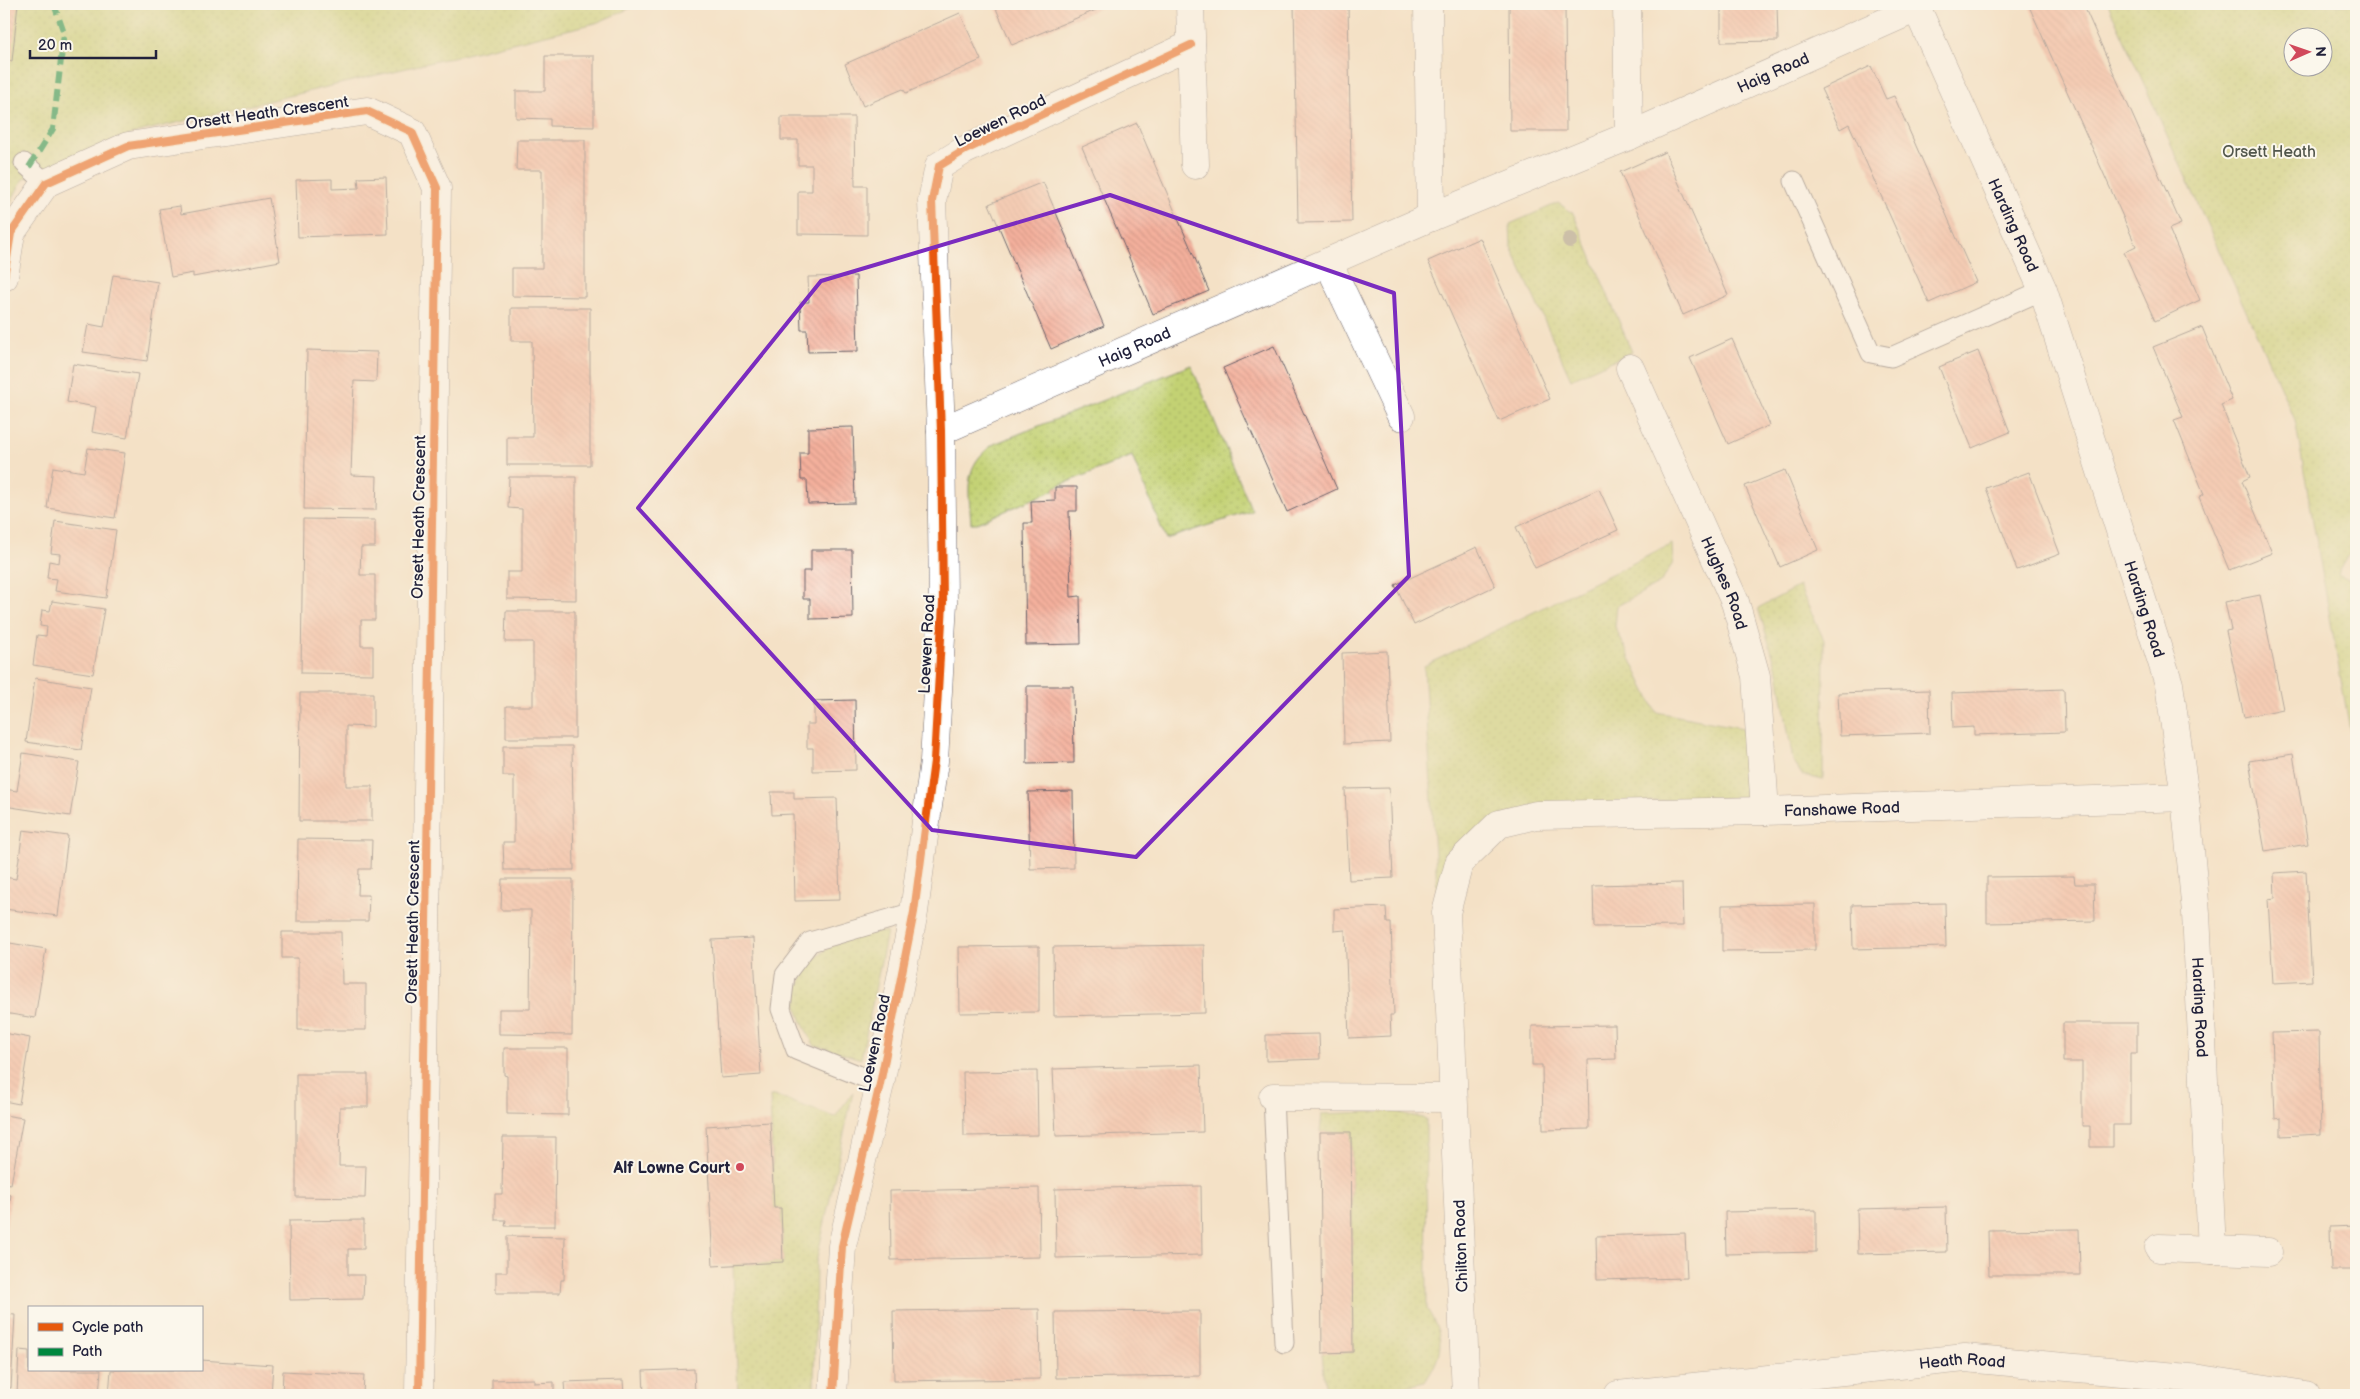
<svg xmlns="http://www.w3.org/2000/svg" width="2360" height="1399" font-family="'Balsamiq Sans',sans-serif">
<defs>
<pattern id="green-dots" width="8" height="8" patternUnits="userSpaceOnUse" patternTransform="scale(1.25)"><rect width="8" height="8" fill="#c3d173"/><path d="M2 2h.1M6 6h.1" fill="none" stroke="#a7b364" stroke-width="1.8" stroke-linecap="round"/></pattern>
<pattern id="building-back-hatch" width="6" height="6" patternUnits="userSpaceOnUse" patternTransform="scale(1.25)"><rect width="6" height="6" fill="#f4b09c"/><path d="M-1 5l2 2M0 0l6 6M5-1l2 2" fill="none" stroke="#d19787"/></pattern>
</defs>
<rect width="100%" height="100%" fill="#fbf7ec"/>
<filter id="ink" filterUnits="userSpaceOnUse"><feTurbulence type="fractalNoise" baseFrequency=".02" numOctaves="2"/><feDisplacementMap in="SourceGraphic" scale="10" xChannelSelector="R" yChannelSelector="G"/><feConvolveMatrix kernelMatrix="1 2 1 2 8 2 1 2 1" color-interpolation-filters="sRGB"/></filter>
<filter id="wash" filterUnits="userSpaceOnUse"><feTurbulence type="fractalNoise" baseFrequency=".0096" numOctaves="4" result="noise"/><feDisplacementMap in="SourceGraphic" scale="20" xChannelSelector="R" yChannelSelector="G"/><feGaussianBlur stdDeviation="1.12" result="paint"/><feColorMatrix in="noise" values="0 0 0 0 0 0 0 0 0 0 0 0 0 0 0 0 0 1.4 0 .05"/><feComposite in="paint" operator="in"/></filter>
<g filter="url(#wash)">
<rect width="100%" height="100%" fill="#f4e1c6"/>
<!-- green -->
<path fill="url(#green-dots)" stroke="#727a57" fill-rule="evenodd" d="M4 4H640L596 23 138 132 23 179 4 215Z
M2108 4H2356V543L2338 574 2356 584V764L2295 420ZM2292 38H2322V68H2292Z
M1558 203 1573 213 1632 352 1571 379 1511 247 1510 224Z
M1191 365 1252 511 1166 539 1132 456 1055 487 1054 490 977 523H971C969 489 962 466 994 444Z
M1672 544 1673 563 1660 583 1617 606 1615 627 1656 712 1743 728 1753 797 1536 806 1494 818 1438 906 1424 666Z
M1799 586 1824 640 1823 780 1802 775 1793 761 1778 672 1758 608Z
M866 932H887L861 1059 814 1045C807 1032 799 1019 796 1003 795 996 797 988 801 981 814 951 837 942 866 932Z
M853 1092 816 1263 814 1395H738L733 1265 783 1262 781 1208H774L770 1096H775L835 1117Z
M1392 1111 1426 1119 1427 1309C1446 1339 1443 1354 1425 1382L1365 1395H1326L1322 1353 1353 1352 1351 1132H1320L1322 1114Z"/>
<g id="blocks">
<!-- building -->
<path fill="url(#building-back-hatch)" d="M4 4H18L12 61 4 60Z
M994 4H1110L1012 45Z
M1294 4H1348L1352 222 1298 223Z
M1509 4H1565L1566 131H1510Z
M1721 4H1777L1778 41 1721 42Z
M2028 4H2083L2181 224 2169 229 2200 300 2155 321 2124 252 2136 246Z
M960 13 981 60 906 93 903 89 863 106 845 64Z
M545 56H594V127L550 126V119L516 118V91H545Z
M1871 66 1886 99 1894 96 1976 282 1929 303 1849 124 1840 129 1821 89Z
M781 117H854L855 186H867V235L798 234V191H812V165H798V140H781Z
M1137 123 1209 291 1153 314 1082 147Z
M517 140H585V297L512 296V268H542V170H516Z
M1665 152 1728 295 1683 315 1620 172Z
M386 177 388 234 298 237 296 180 332 179V189L359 188 358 178Z
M1043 182 1104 326 1051 349 989 204Z
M269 198 280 261 193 277V273L171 277 159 209 180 206 181 214Z
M1480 238 1550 399 1499 421 1428 261Z
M113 275 158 282 147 361 83 352 88 324 104 327Z
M856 276 858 351 808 352 807 330H801L800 302H809L808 277Z
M511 308H590V465H507V437H533L532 341H511Z
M2202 327 2232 400 2221 405 2250 477 2242 481 2272 553 2229 570 2199 497 2204 494 2174 420 2183 417 2153 347Z
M1732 339 1770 425 1728 444 1690 358Z
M1274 346 1337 489 1287 512 1223 368Z
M307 350 377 352 376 382 354 381 351 475 377 476 376 510 304 509Z
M1978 351 2010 432 1972 448 1939 367Z
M73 364 138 374 127 438 92 432 96 407 67 402Z
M853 427 855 503 808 504 807 480H801L800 453H808V428Z
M88 448 125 453 115 518 47 508 53 467 84 472Z
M1785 470 1818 550 1780 567 1745 486Z
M2029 472 2060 554 2017 570 1986 488Z
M509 477H576V600L507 599V572H522V509L508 508Z
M1055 487H1077V511H1069L1071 597 1080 596 1081 644 1026 645 1024 523H1032L1031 501 1055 500Z
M1599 489 1618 530 1535 568 1516 527Z
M303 519 375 520V547H361L360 575H375V620H361V646H373V674L301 673Z
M55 521 116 530 106 598 55 591 57 579 47 578 49 561 59 563 60 554 51 553Z
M1477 547 1495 586 1414 625 1395 585Z
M811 550H852L853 618 810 619V599H803V571H811Z
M2260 595 2283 709 2244 717 2226 631 2231 630 2225 602Z
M52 601 104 609 93 674 33 665 37 635 46 636 47 627 40 626 42 610 50 611Z
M506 611H575V738H506V706H533V642H505Z
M1387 651 1390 742 1344 744 1342 653Z
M35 678 91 687 81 750 26 742Z
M1027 686H1073L1074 763 1027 764Z
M2064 689 2065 732 1974 735V727L1953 728 1952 693Z
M1929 690 1930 733 1840 736 1838 693Z
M300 693H373V727L346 726V786H372V821H299Z
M855 700 856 770 813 771V748H807V724H814V701Z
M503 746H572L574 870H504L503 842H514V776H503Z
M23 753 79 762 70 816 4 806V789L17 791Z
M2293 754 2308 844 2265 851 2249 761Z
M1389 788 1393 878 1349 880 1345 789Z
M1073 791 1074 868 1030 869 1028 792Z
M771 792H794V799L837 798 840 900 795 901 793 814 772 815Z
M23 830 68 836 58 916 4 909V877L16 879Z
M298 839 372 840 371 869H359L358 895H369L368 921H297Z
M2306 871 2312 981 2273 983 2268 899 2275 898 2274 873Z
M2074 876 2075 884H2094L2095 921 1987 923V877Z
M502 879H573L572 1035 499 1034V1009H530L531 910H501Z
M1682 883 1683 926 1594 927 1593 885Z
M1945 903 1946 947 1853 949 1852 905Z
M1815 904V950L1722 951V905Z
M1386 907 1387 923H1391L1394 1015H1390L1391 1036 1349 1038 1345 930 1334 931V909Z
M282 932H341L342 984H366V1030H298V958H282Z
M753 938 761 1075 721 1078 712 940Z
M4 942 46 949 35 1018 4 1013 6 984H4Z
M1204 945 1205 1013 1054 1016 1053 947Z
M1039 946V1012L960 1013 959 947Z
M2063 1023H2137V1053H2130V1125H2113V1147H2090V1126H2082V1062H2063Z
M1615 1025 1616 1059 1588 1060 1589 1129 1543 1130 1542 1065H1532V1026Z
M2319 1032 2321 1134 2281 1136V1118L2275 1119 2272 1033Z
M4 1033 30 1038 19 1104 4 1101Z
M1319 1034 1320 1059 1266 1061V1035Z
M504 1048H568V1115L507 1114V1076L504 1075Z
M1201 1065 1203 1132 1056 1136 1053 1069Z
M1037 1071 1038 1135 964 1136 963 1072Z
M296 1074H368V1107H340L339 1166H366L365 1198 296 1197Z
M4 1115 23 1118 11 1184 4 1183Z
M770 1122 774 1208H781L783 1262 713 1266 706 1126Z
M1320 1132H1351L1353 1352 1322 1353Z
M503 1137H556L555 1226H505L506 1220H495V1194H502Z
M1201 1186 1202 1255 1056 1258 1055 1189Z
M1039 1188 1040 1257 891 1260 890 1191Z
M4 1194 11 1195 5 1233H4Z
M1946 1207 1947 1252 1858 1254 1857 1209Z
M1816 1210V1252L1726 1254 1725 1212Z
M364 1220V1249H348V1275H364L363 1299 290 1300 289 1221Z
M2356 1226V1270H2331L2330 1227Z
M2079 1229 2080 1275H1989L1988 1230Z
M1685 1233 1687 1278 1597 1280 1596 1236Z
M507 1236 565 1237 564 1280H561L560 1293H496V1272H507Z
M1039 1309 1040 1379 894 1381 893 1311Z
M1200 1311V1376L1056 1378 1055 1312Z
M4 1314 15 1315 11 1388 4 1387Z
M19 1350 29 1351V1370H101L99 1395H17Z
M201 1360 273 1365 271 1395H109L111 1370H201Z
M694 1369 695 1395H644L643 1371Z
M283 1371 364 1375 363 1395H282Z
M534 1379V1383L554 1382V1395H492V1380Z
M623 1380 624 1395H565L564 1382Z"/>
</g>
</g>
<g filter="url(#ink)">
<use href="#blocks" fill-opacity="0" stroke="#6c656c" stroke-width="1"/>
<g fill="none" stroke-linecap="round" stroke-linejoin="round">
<!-- lane casing -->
<g stroke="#6c656c" stroke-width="21">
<path id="lane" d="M24 163 46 183
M1794 181 1871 353 1891 357 2043 290
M880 1084 796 1050 781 1009 785 975 810 942 914 912
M1273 1097 1284 1343"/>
</g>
<!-- street casing -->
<g stroke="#6c656c" stroke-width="29">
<g id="street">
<path d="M1190 4 1195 165"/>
<path d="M1428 4 1431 217"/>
<path d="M1627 4 1629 136"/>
<path id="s1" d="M1915 4 2043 290 2169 684 2185 797 2196 913 2212 1250"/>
<path d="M1328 262 1401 416"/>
<path d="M4 277 11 233 46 183 128 146 367 111 412 132 437 188 419 1395"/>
<path id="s2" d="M1630 368 1735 602 1756 676 1765 811"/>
<path id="s3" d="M941 431 1431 217 1629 136 1917 8"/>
<path d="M1273 1097 1453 1098"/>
<path d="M2159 1248 2268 1252"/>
<path d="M833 1395 842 1246 880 1084 914 912 934 761 943 603 941 431 932 201 939 166 965 150 1191 45"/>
<path id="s4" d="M1466 1395 1446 913 1459 863 1499 824 1536 815 1765 811 2185 797"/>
<path id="s5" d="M1618 1395 1965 1358 2200 1379 2306 1395"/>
</g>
</g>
<!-- lane -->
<use href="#lane" stroke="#fff" stroke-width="19"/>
<!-- street -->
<use href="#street" stroke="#fff" stroke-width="28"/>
<!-- quiet -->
<path stroke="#00873e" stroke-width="6" stroke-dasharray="12 6" stroke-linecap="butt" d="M29 167 53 129 64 33 54 4"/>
<!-- cycleway casing -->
<g stroke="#fbf7ec" stroke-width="11">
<path id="cycleway" d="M4 277 11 233 46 183 128 146 367 111 412 132 437 188 419 1395
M833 1395 842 1246 880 1084 914 912 934 761 943 603 941 431 932 201 939 166 965 150 1191 45"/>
</g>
<!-- cycleway -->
<use href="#cycleway" stroke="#e8590c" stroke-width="8"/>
</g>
<!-- trees -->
<circle fill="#9b9583" cx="1570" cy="240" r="8"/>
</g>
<!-- marked area -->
<path d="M0 0H2360V1399H0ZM1110 195 1394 293 1409 576 1136 857 932 830 638 508 821 281Z" fill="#f4e1c6" fill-opacity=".55" fill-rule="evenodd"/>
<path fill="none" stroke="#7b2cbf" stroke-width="4" stroke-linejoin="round" d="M1110 195 1394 293 1409 576 1136 857 932 830 638 508 821 281Z"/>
<!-- markers -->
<circle fill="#d1495b" stroke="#fbf7ec" stroke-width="2" cx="740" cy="1167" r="5"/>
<g text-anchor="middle" stroke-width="4" stroke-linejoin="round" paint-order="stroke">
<!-- street labels -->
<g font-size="16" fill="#22223b" stroke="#fbf7ec">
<text dy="6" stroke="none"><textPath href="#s3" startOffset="906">Haig Road</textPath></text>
<text transform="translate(267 112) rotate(-8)" y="6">Orsett Heath Crescent</text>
<text transform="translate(1000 120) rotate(-26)" y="6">Loewen Road</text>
<text dy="6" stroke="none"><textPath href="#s1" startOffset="242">Harding Road</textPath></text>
<text dy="6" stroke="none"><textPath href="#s3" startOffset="211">Haig Road</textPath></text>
<text transform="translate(418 517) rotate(-89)" y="6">Orsett Heath Crescent</text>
<text dy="6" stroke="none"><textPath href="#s2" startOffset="235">Hughes Road</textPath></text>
<text dy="6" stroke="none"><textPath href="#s1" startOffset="648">Harding Road</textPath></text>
<text transform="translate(926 644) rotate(-87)" y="6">Loewen Road</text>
<text dy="6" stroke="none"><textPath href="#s4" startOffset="934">Fanshawe Road</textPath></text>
<text transform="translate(412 922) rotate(-89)" y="6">Orsett Heath Crescent</text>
<text dy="6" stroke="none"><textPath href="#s1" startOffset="1052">Harding Road</textPath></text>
<text transform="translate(874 1043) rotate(-78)" y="6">Loewen Road</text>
<text transform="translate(1460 1246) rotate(-92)" y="6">Chilton Road</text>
<text dy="6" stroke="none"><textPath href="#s5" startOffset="346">Heath Road</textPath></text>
</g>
<!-- park labels -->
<g font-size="16" fill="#52574c" stroke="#fbf7ec">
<text x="2269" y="157">Orsett Heath</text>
</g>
<!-- poi labels -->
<g font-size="16" font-weight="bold" fill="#22223b" stroke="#fbf7ec" text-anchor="end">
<text x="730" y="1173">Alf Lowne Court</text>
</g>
</g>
<!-- margin -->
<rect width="2360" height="1399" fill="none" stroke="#fbf7ec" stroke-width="20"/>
<!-- legend -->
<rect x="28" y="1306" width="175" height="65" fill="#fbf7ec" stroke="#a4a2a5"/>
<rect x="38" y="1323" width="25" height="8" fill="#e8590c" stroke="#a4a2a5"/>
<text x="72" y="1332" font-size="15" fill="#22223b">Cycle path</text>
<rect x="38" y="1348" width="25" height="8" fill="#00873e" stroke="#a4a2a5"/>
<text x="72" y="1356" font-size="15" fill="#22223b">Path</text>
<!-- north arrow -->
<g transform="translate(2308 52) rotate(88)"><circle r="24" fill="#fbf7ec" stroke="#a4a2a5"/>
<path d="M0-4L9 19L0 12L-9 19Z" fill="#d1495b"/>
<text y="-8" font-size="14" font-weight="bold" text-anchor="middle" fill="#22223b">N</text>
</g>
<!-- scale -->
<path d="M30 50v8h126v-8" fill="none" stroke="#22223b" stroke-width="2.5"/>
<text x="38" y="50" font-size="15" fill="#22223b" stroke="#fbf7ec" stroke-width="4" paint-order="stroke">20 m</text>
</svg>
